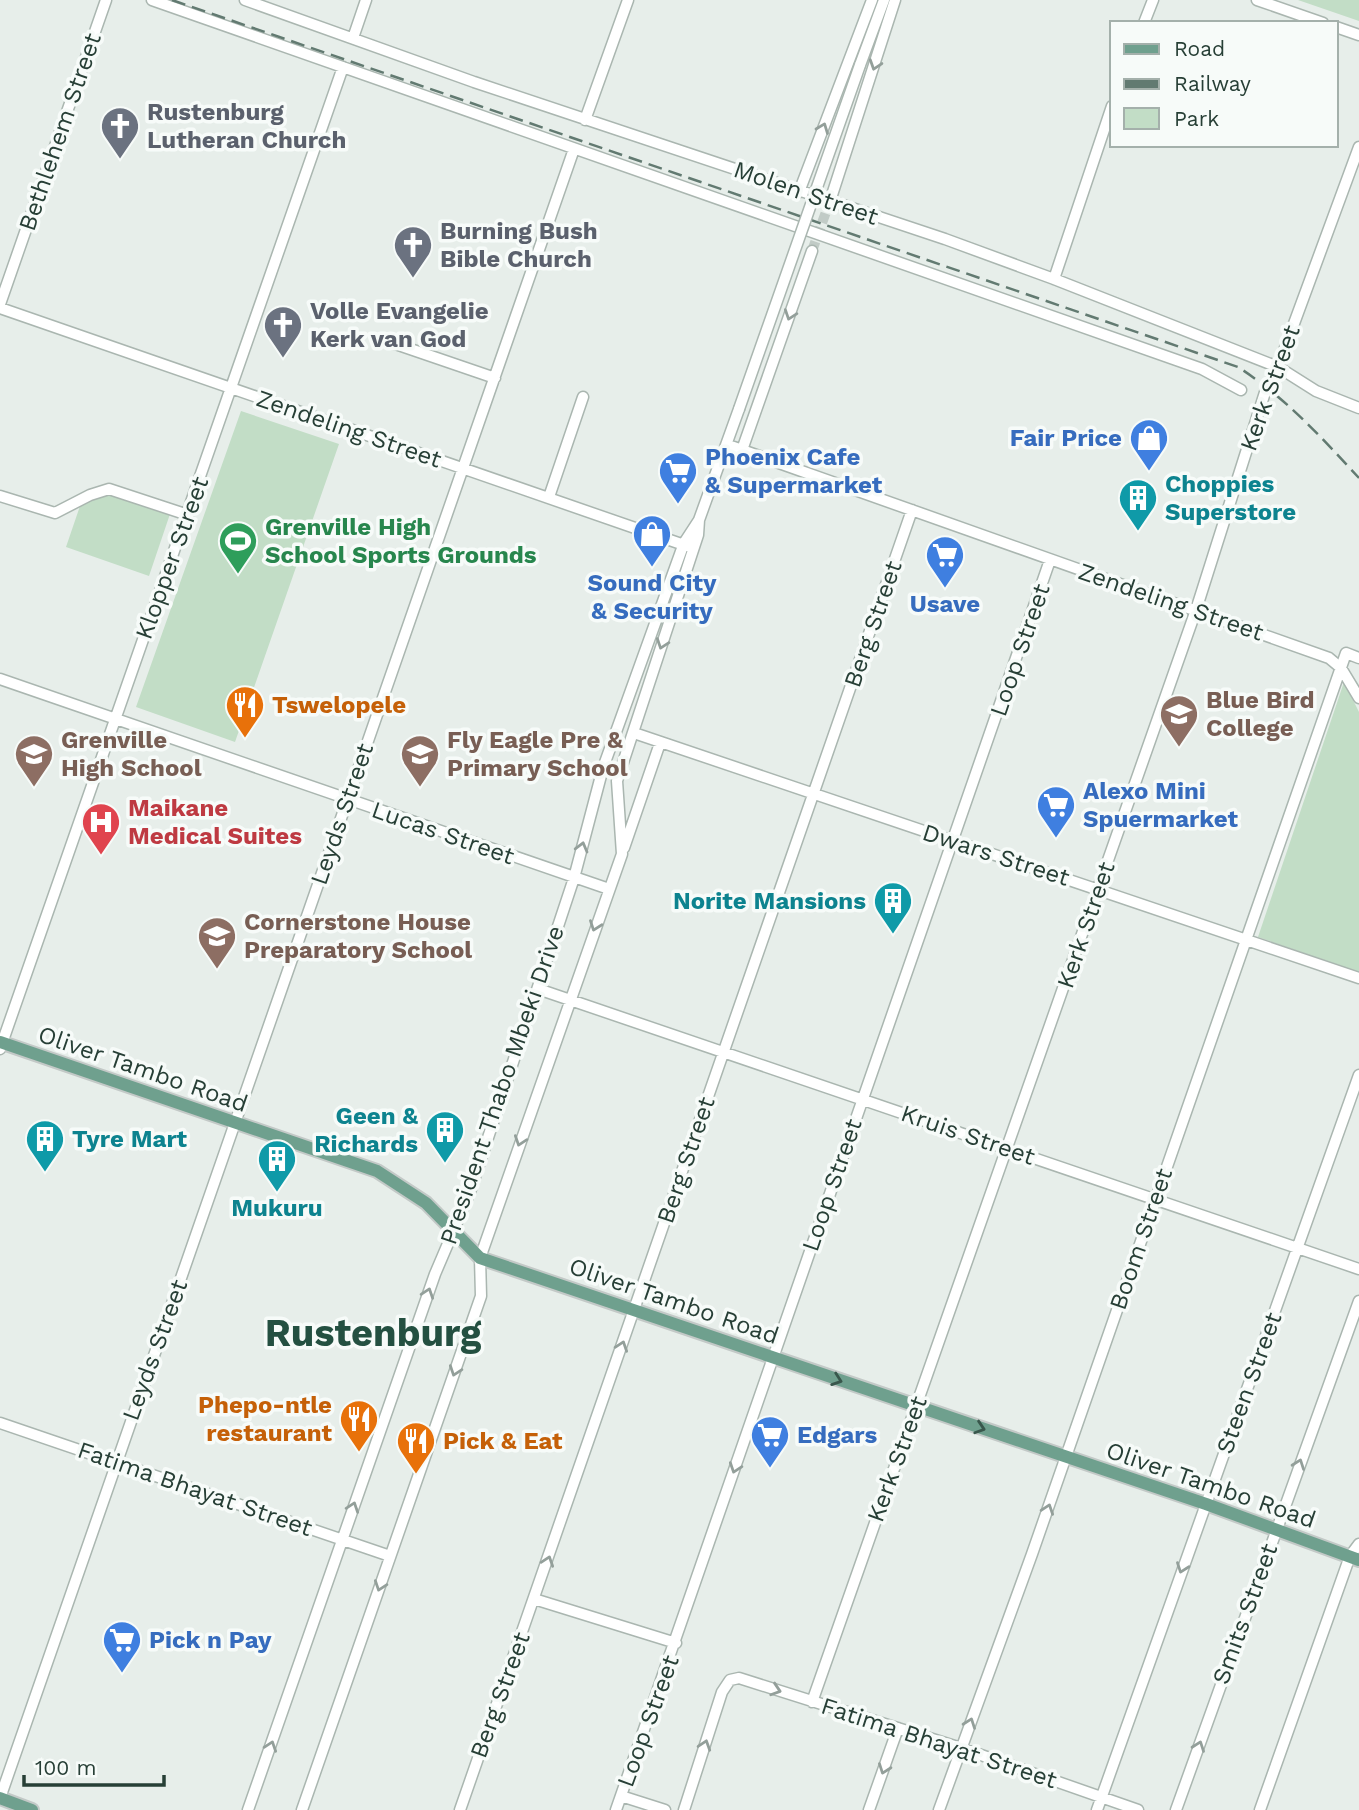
<svg xmlns="http://www.w3.org/2000/svg" width="1359" height="1810" font-family="'Work Sans',sans-serif">
<rect width="100%" height="100%" fill="#e7eeea"/>
<!-- green -->
<path fill="#c2ddc6" d="M1298 0H1359V21Z
M241 411 339 444 235 742 136 707Z
M103 495H115L170 514 149 576 66 547 80 506Z
M1344 682 1359 712V972L1258 937Z"/>
<g fill="none" stroke-linecap="round" stroke-linejoin="round">
<!-- minor-tunnel -->
<path stroke="#c1cbc6" stroke-width="10" stroke-dasharray="10 5" stroke-linecap="butt" d="M812 251 832 195"/>
<!-- minor casing -->
<g stroke="#aab6b0" stroke-width="13">
<path id="minor" d="M152 0 1202 369 1241 390
M245 0 474 82 945 239 1054 279 1278 367 1316 391 1359 408
M1257 0 1323 23
M1144 23 1153 0
M1336 27 1359 35
M353 38 366 0
M860 65 884 0
M585 120 628 0
M799 192 872 0
M832 195 895 0
M1054 279 1112 106
M0 304 106 0
M0 308 687 546
M381 339 495 378
M728 445 1329 658 1341 668 1359 698
M742 450 812 251
M0 496 55 513 90 495 109 489 188 515
M549 497 583 397
M0 679 609 889
M634 733 1359 978
M624 848 660 743
M538 989 1359 1269
M0 1049 343 67
M0 1423 390 1556
M534 1599 676 1643
M812 1702 1196 610 1267 386 1278 367 1359 147
M621 1796 665 1810
M0 1798 574 149
M248 1810 435 1274 470 1192 574 878 603 768 684 543 699 520 739 409
M302 1810 481 1296 480 1258 622 854 617 781 698 535 699 520
M460 1810 912 510
M616 1810 1050 560
M684 1810 722 1692 730 1680 739 1678 961 1748 1138 1810
M869 1810 898 1728
M939 1810 1032 1554 1346 653 1359 658
M1097 1810 1359 1075
M1176 1810 1359 1301
M1260 1810 1350 1556 1359 1544"/>
</g>
<!-- major casing -->
<g stroke="#c3c9c7" stroke-width="16">
<path id="major" d="M0 1042 377 1171 426 1203 480 1258 1206 1504 1359 1560
M0 1798 32 1810"/>
</g>
<!-- minor -->
<use href="#minor" stroke="#fff" stroke-width="10"/>
<!-- major -->
<use href="#major" stroke="#6fa08e" stroke-width="12"/>
<!-- rail -->
<path stroke="#627a71" stroke-width="2.5" stroke-dasharray="14 7" stroke-linecap="butt" d="M172 0 1238 367C1286 398 1321 437 1359 478"/>
<!-- minor-bridge casing -->
<g stroke="#aab6b0" stroke-width="13" stroke-linecap="butt">
<path id="minor-bridge" d="M739 409 860 65"/>
</g>
<!-- minor-bridge -->
<use href="#minor-bridge" stroke="#fff" stroke-width="10"/>
</g>
<!-- one-way arrows -->
<defs><path id="oneway-chevron" d="M-2-3.5L2.5 0L-2 3.5" fill="none" stroke-width="1.6" stroke-linecap="round" stroke-linejoin="round" transform="scale(1.75)"/></defs>
<g stroke="#939f9a">
<use href="#oneway-chevron" transform="translate(875 65) rotate(108)"/>
<use href="#oneway-chevron" transform="translate(823 128) rotate(-69)"/>
<use href="#oneway-chevron" transform="translate(790 315) rotate(109)"/>
<use href="#oneway-chevron" transform="translate(662 644) rotate(109)"/>
<use href="#oneway-chevron" transform="translate(582 847) rotate(-75)"/>
<use href="#oneway-chevron" transform="translate(595 926) rotate(110)"/>
<use href="#oneway-chevron" transform="translate(520 1141) rotate(109)"/>
<use href="#oneway-chevron" transform="translate(428 1293) rotate(-71)"/>
<use href="#oneway-chevron" transform="translate(622 1346) rotate(-71)"/>
<use href="#oneway-chevron" transform="translate(455 1371) rotate(109)"/>
<use href="#oneway-chevron" transform="translate(1299 1464) rotate(-70)"/>
<use href="#oneway-chevron" transform="translate(735 1468) rotate(109)"/>
<use href="#oneway-chevron" transform="translate(353 1507) rotate(-71)"/>
<use href="#oneway-chevron" transform="translate(1048 1509) rotate(-71)"/>
<use href="#oneway-chevron" transform="translate(548 1561) rotate(-71)"/>
<use href="#oneway-chevron" transform="translate(1182 1568) rotate(110)"/>
<use href="#oneway-chevron" transform="translate(380 1586) rotate(109)"/>
<use href="#oneway-chevron" transform="translate(776 1690) rotate(18)"/>
<use href="#oneway-chevron" transform="translate(970 1723) rotate(-70)"/>
<use href="#oneway-chevron" transform="translate(705 1745) rotate(-72)"/>
<use href="#oneway-chevron" transform="translate(271 1746) rotate(-71)"/>
<use href="#oneway-chevron" transform="translate(1199 1746) rotate(-70)"/>
<use href="#oneway-chevron" transform="translate(884 1769) rotate(110)"/>
</g>
<g stroke="#39574c">
<use href="#oneway-chevron" transform="translate(837 1380) rotate(19)"/>
<use href="#oneway-chevron" transform="translate(980 1428) rotate(18)"/>
</g>
<!-- icons -->
<defs>
<g id="church-pin" transform="scale(2.0125)"><path d="M0 17L-7.5 6A9.5 9.5 0 1 1 7.5 6Z" fill="#6b7280" stroke="#f7fbf9"/><path d="M-1.2-6h2.4v3.5h3.3v2.4h-3.3V6h-2.4V-.1h-3.3v-2.4h3.3Z" fill="#fff"/></g>
<g id="shop-pin" transform="scale(2.0125)"><path d="M0 17L-7.5 6A9.5 9.5 0 1 1 7.5 6Z" fill="#3f7fe0" stroke="#f7fbf9"/><path d="M-5-2.5h2.3a2.7 3.5 0 0 1 5.4 0H5L5.5 6h-11ZM-1.5-2.5h3a1.5 2.3 0 0 0-3 0Z" fill="#fff"/></g>
<g id="supermarket-pin" transform="scale(2.0125)"><path d="M0 17L-7.5 6A9.5 9.5 0 1 1 7.5 6Z" fill="#3f7fe0" stroke="#f7fbf9"/><path d="M-6-5.5h2.5l.6 2H6L4.5 2H-2.5L-4.4-4H-6ZM-1.5 3.2a1.3 1.3 0 1 0 .1 0ZM3 3.2a1.3 1.3 0 1 0 .1 0Z" fill="#fff"/></g>
<g id="building-pin" transform="scale(2.0125)"><path d="M0 17L-7.5 6A9.5 9.5 0 1 1 7.5 6Z" fill="#0f9aa8" stroke="#f7fbf9"/><path d="M-4-6H4V6H1V3H-1V6H-4ZM-2.5-4.3h1.7v1.8h-1.7ZM.8-4.3h1.7v1.8H.8ZM-2.5-1h1.7V.8h-1.7ZM.8-1h1.7V.8H.8Z" fill="#fff"/></g>
<g id="stadium-pin" transform="scale(2.0125)"><path d="M0 17L-7.5 6A9.5 9.5 0 1 1 7.5 6Z" fill="#2e9e5b" stroke="#f7fbf9"/><path d="M0-5a6.5 5 0 1 0 0 10a6.5 5 0 1 0 0-10ZM-3.5-1.8h7v3.6h-7Z" fill="#fff"/></g>
<g id="restaurant-pin" transform="scale(2.0125)"><path d="M0 17L-7.5 6A9.5 9.5 0 1 1 7.5 6Z" fill="#e8710a" stroke="#f7fbf9"/><path d="M-5-6h1v4h1v-4h1v4h1v-4h1v5L-1.5 .5V6h-2V.5L-5-1ZM5-6V6H3V1.5H1.5Q1.5-4 5-6Z" fill="#fff"/></g>
<g id="school-pin" transform="scale(2.0125)"><path d="M0 17L-7.5 6A9.5 9.5 0 1 1 7.5 6Z" fill="#8d6e63" stroke="#f7fbf9"/><path d="M0-5L7-2L0 1L-7-2ZM-4 1L0 2.5L4 1V4Q0 6-4 4Z" fill="#fff"/></g>
<g id="hospital-pin" transform="scale(2.0125)"><path d="M0 17L-7.5 6A9.5 9.5 0 1 1 7.5 6Z" fill="#e0444e" stroke="#f7fbf9"/><path d="M-5-5h3v3.5h4V-5h3V5h-3V1.5h-4V5h-3Z" fill="#fff"/></g>
</defs>
<g fill-rule="evenodd">
<use href="#church-pin" x="120" y="126"/>
<use href="#church-pin" x="413" y="245"/>
<use href="#church-pin" x="283" y="325"/>
<use href="#shop-pin" x="1149" y="438"/>
<use href="#supermarket-pin" x="678" y="471"/>
<use href="#building-pin" x="1138" y="498"/>
<use href="#shop-pin" x="652" y="534"/>
<use href="#stadium-pin" x="238" y="541"/>
<use href="#supermarket-pin" x="945" y="555"/>
<use href="#restaurant-pin" x="245" y="705"/>
<use href="#school-pin" x="1179" y="714"/>
<use href="#school-pin" x="34" y="754"/>
<use href="#school-pin" x="420" y="754"/>
<use href="#supermarket-pin" x="1056" y="805"/>
<use href="#hospital-pin" x="101" y="822"/>
<use href="#building-pin" x="893" y="901"/>
<use href="#school-pin" x="217" y="936"/>
<use href="#building-pin" x="445" y="1130"/>
<use href="#building-pin" x="45" y="1139"/>
<use href="#building-pin" x="277" y="1159"/>
<use href="#restaurant-pin" x="359" y="1419"/>
<use href="#supermarket-pin" x="770" y="1435"/>
<use href="#restaurant-pin" x="416" y="1441"/>
<use href="#supermarket-pin" x="122" y="1640"/>
</g>
<g text-anchor="middle" stroke-width="7" stroke-linejoin="round" paint-order="stroke">
<!-- worship labels -->
<g font-size="24" font-weight="bold" fill="#5b616d" stroke="#f7fbf9" text-anchor="start">
<text x="147" y="120">Rustenburg<tspan x="147" dy="28">Lutheran Church</tspan></text>
<text x="440" y="239">Burning Bush<tspan x="440" dy="28">Bible Church</tspan></text>
<text x="310" y="319">Volle Evangelie<tspan x="310" dy="28">Kerk van God</tspan></text>
</g>
<!-- street labels -->
<g font-size="24" fill="#273f36" stroke="#f7fbf9">
<text transform="translate(60 132) rotate(-71)" y="8">Bethlehem Street</text>
<text transform="translate(806 193) rotate(19)" y="8">Molen Street</text>
<text transform="translate(1270 388) rotate(-70)" y="8">Kerk Street</text>
<text transform="translate(349 429) rotate(19)" y="8">Zendeling Street</text>
<text transform="translate(172 558) rotate(-70)" y="8">Klopper Street</text>
<text transform="translate(1171 602) rotate(19)" y="8">Zendeling Street</text>
<text transform="translate(873 624) rotate(-71)" y="8">Berg Street</text>
<text transform="translate(1020 650) rotate(-71)" y="8">Loop Street</text>
<text transform="translate(342 814) rotate(-71)" y="8">Leyds Street</text>
<text transform="translate(443 833) rotate(19)" y="8">Lucas Street</text>
<text transform="translate(996 855) rotate(18)" y="8">Dwars Street</text>
<text transform="translate(1086 925) rotate(-71)" y="8">Kerk Street</text>
<text transform="translate(143 1069) rotate(19)" y="8">Oliver Tambo Road</text>
<text transform="translate(502 1085) rotate(-71)" y="8">President Thabo Mbeki Drive</text>
<text transform="translate(968 1135) rotate(19)" y="8">Kruis Street</text>
<text transform="translate(686 1160) rotate(-71)" y="8">Berg Street</text>
<text transform="translate(832 1185) rotate(-71)" y="8">Loop Street</text>
<text transform="translate(1141 1239) rotate(-71)" y="8">Boom Street</text>
<text transform="translate(674 1301) rotate(19)" y="8">Oliver Tambo Road</text>
<text transform="translate(155 1350) rotate(-70)" y="8">Leyds Street</text>
<text transform="translate(1249 1383) rotate(-70)" y="8">Steen Street</text>
<text transform="translate(897 1459) rotate(-70)" y="8">Kerk Street</text>
<text transform="translate(1211 1485) rotate(19)" y="8">Oliver Tambo Road</text>
<text transform="translate(195 1489) rotate(19)" y="8">Fatima Bhayat Street</text>
<text transform="translate(1245 1614) rotate(-70)" y="8">Smits Street</text>
<text transform="translate(500 1695) rotate(-70)" y="8">Berg Street</text>
<text transform="translate(648 1721) rotate(-70)" y="8">Loop Street</text>
<text transform="translate(939 1743) rotate(18)" y="8">Fatima Bhayat Street</text>
</g>
<!-- shop labels -->
<g font-size="24" font-weight="bold" fill="#366cbe" stroke="#f7fbf9" text-anchor="start">
<text x="1122" y="446" text-anchor="end">Fair Price</text>
<text x="705" y="465">Phoenix Cafe<tspan x="705" dy="28">&amp; Supermarket</tspan></text>
<text x="652" y="591" text-anchor="middle">Sound City<tspan x="652" dy="28">&amp; Security</tspan></text>
<text x="945" y="612" text-anchor="middle">Usave</text>
<text x="1083" y="799">Alexo Mini<tspan x="1083" dy="28">Spuermarket</tspan></text>
<text x="797" y="1443">Edgars</text>
<text x="149" y="1648">Pick n Pay</text>
</g>
<!-- culture labels -->
<g font-size="24" font-weight="bold" fill="#0d838f" stroke="#f7fbf9" text-anchor="start">
<text x="1165" y="492">Choppies<tspan x="1165" dy="28">Superstore</tspan></text>
<text x="866" y="909" text-anchor="end">Norite Mansions</text>
<text x="418" y="1124" text-anchor="end">Geen &amp;<tspan x="418" dy="28">Richards</tspan></text>
<text x="72" y="1147">Tyre Mart</text>
<text x="277" y="1216" text-anchor="middle">Mukuru</text>
</g>
<!-- leisure labels -->
<g font-size="24" font-weight="bold" fill="#27864d" stroke="#f7fbf9" text-anchor="start">
<text x="265" y="535">Grenville High<tspan x="265" dy="28">School Sports Grounds</tspan></text>
</g>
<!-- education labels -->
<g font-size="24" font-weight="bold" fill="#785e54" stroke="#f7fbf9" text-anchor="start">
<text x="1206" y="708">Blue Bird<tspan x="1206" dy="28">College</tspan></text>
<text x="61" y="748">Grenville<tspan x="61" dy="28">High School</tspan></text>
<text x="447" y="748">Fly Eagle Pre &amp;<tspan x="447" dy="28">Primary School</tspan></text>
<text x="244" y="930">Cornerstone House<tspan x="244" dy="28">Preparatory School</tspan></text>
</g>
<!-- food labels -->
<g font-size="24" font-weight="bold" fill="#c56008" stroke="#f7fbf9" text-anchor="start">
<text x="272" y="713">Tswelopele</text>
<text x="332" y="1413" text-anchor="end">Phepo-ntle<tspan x="332" dy="28">restaurant</tspan></text>
<text x="443" y="1449">Pick &amp; Eat</text>
</g>
<!-- health labels -->
<g font-size="24" font-weight="bold" fill="#be3a42" stroke="#f7fbf9" text-anchor="start">
<text x="128" y="816">Maikane<tspan x="128" dy="28">Medical Suites</tspan></text>
</g>
<!-- town labels -->
<g font-size="38" font-weight="bold" fill="#245041" stroke="#f7fbf9">
<text x="373" y="1346">Rustenburg</text>
</g>
</g>
<!-- legend -->
<rect x="1110" y="21" width="228" height="126" fill="#f7fbf9" stroke="#a4b0ab" stroke-width="2"/>
<rect x="1124" y="44" width="35" height="10" fill="#6fa08e" stroke="#a4b0ab" stroke-width="2"/>
<text x="1174" y="56" font-size="21" fill="#273f36">Road</text>
<rect x="1124" y="79" width="35" height="10" fill="#627a71" stroke="#a4b0ab" stroke-width="2"/>
<text x="1174" y="91" font-size="21" fill="#273f36">Railway</text>
<rect x="1124" y="108" width="35" height="21" fill="#c2ddc6" stroke="#a4b0ab" stroke-width="2"/>
<text x="1174" y="126" font-size="21" fill="#273f36">Park</text>
<!-- scale -->
<path d="M24 1775v10h140v-10" fill="none" stroke="#273f36" stroke-width="3.5"/>
<text x="35" y="1775" font-size="21" fill="#273f36" stroke="#f7fbf9" stroke-width="5" paint-order="stroke">100 m</text>
</svg>
